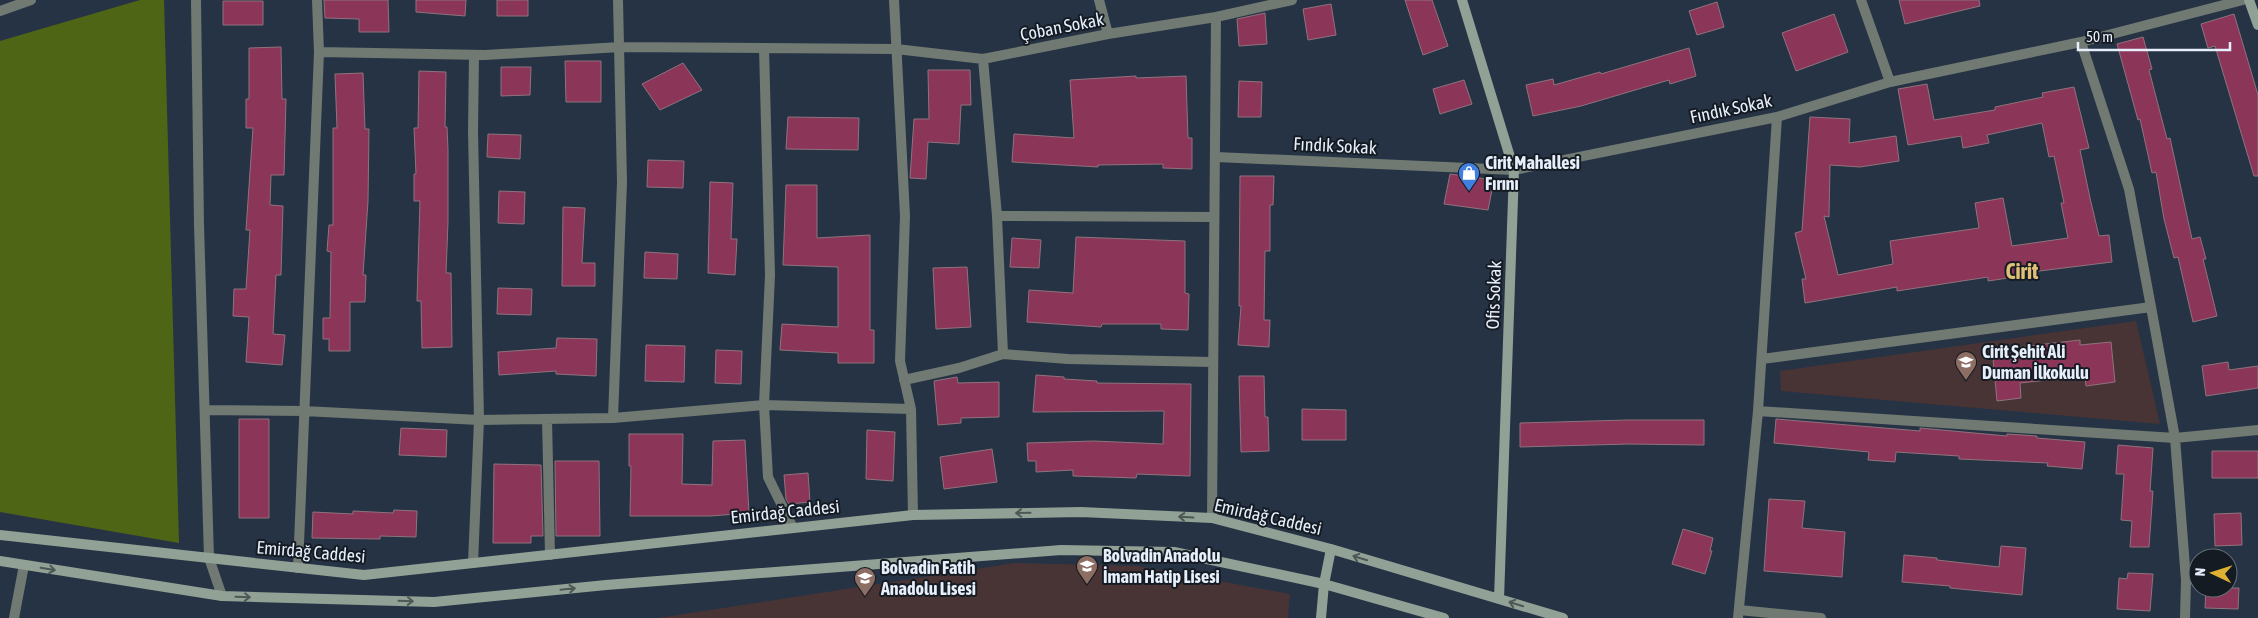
<svg xmlns="http://www.w3.org/2000/svg" width="2258" height="618" font-family="'Asap Condensed',sans-serif">
<rect width="100%" height="100%" fill="#263345"/>
<!-- education -->
<path fill="#493435" d="M2136 321 2160 424 1781 391 1780 371Z
M1015 563 1138 566 1290 594 1288 618H658Z"/>
<!-- green -->
<path fill="#4f6516" d="M140 0H164L179 543 0 512V41Z"/>
<!-- building -->
<path fill="#8b3558" stroke="#8f737c" d="M324 0H388L389 32H359V19L325 18Z
M416 0H466L465 16 416 12Z
M497 0H528V16H497Z
M1405 0H1432L1448 46 1423 55Z
M1899 0H1979L1980 6 1905 24Z
M223 1H263V25H223Z
M1717 2 1724 27 1697 35 1689 11Z
M1331 4 1336 35 1308 40 1303 9Z
M1265 13 1267 44 1239 46 1237 19Z
M1834 14 1848 52 1796 71 1782 33Z
M2234 14 2258 95V176H2254L2215 46 2208 48 2201 24Z
M2143 37 2152 69 2149 70 2167 139 2170 138 2192 239 2200 237 2206 259H2203L2217 316 2193 322 2178 257 2174 258 2164 219 2156 172 2152 173 2140 119 2138 120 2117 44Z
M281 47 282 99H286L284 175H271L270 205 283 206 281 275H276L273 334 285 335 282 365 246 362 249 317 233 316 234 289H246L250 230H246L253 128H246V99H249V48Z
M1689 48 1696 76 1670 84 1669 80 1581 106 1533 116 1526 85 1553 79 1554 85 1600 72 1601 74Z
M565 61H601V102H566Z
M683 63 702 90 660 110 642 84Z
M501 67H531L530 95 501 96Z
M928 70H970L971 105H961L959 144 928 142 926 179 910 178 914 119H929Z
M419 71 446 72 445 127H447L448 150V222L446 273H451L452 347 422 348 421 301H417L420 201H414V174H416L414 128H418Z
M363 73 365 129H369L368 201 363 275H366L365 302H350V351H329V339H323V318H330L331 252 327 251 329 225H333V128H337L335 74Z
M1136 76V78L1186 76 1188 138H1192V169L1163 168V164L1098 165V167L1012 162 1014 134 1074 138 1070 80Z
M1464 80 1472 104 1440 114 1433 89Z
M1239 81 1262 82 1261 117H1238Z
M1927 84 1934 120 1995 110V107L2043 97 2042 93 2074 87 2089 148 2080 150 2090 198 2099 236 2109 235 2112 262 2015 274V277L1988 281V277L1897 291V287L1805 303 1802 279H1806L1795 233 1802 231 1810 117 1850 119 1849 143 1896 136 1899 161 1860 167 1830 165 1829 217 1824 216 1838 275 1893 264 1890 241 1979 228 1975 203 2003 198 2012 246 2068 238 2061 203H2064L2054 156 2049 157 2042 123 1987 135 1989 143 1963 148 1961 136 1908 145 1898 89Z
M788 117 859 118 858 150 786 149Z
M488 134 521 135 520 159 487 157Z
M648 160 684 161 683 188 647 187Z
M1450 174 1494 180 1488 210 1444 204Z
M1240 176H1274L1273 205H1270V251H1265L1264 320H1270L1269 347 1238 345 1241 306H1239Z
M710 182 733 183 731 239H737L735 275 708 273Z
M786 185H817V238L870 235V330H874V363H838V353L780 350 782 324 838 327V267L783 265Z
M499 191 525 192 524 224 498 223Z
M563 207 585 208 582 263H595V286H562Z
M1076 237 1185 241V293L1189 294 1188 330 1161 329V324H1102L1101 327 1027 322 1029 290 1073 293Z
M1012 238 1041 240 1039 268 1010 267Z
M645 252 678 254 677 279 644 278Z
M967 267 971 327 936 329 933 268Z
M498 288 532 289 531 315 497 314Z
M557 338 597 339 596 376 556 374V371L499 375 498 352 556 348Z
M2080 340V345L2111 342 2115 382 2086 386 2085 376 2020 383 2021 398 1997 401 1993 358 2014 355 2013 351H2020L2019 347Z
M646 345 685 346 684 382 645 381Z
M716 350 742 351 741 384 715 383Z
M2228 362 2229 370 2258 366V388L2206 396 2202 366Z
M1036 375 1064 377V379L1097 381V383L1191 384 1190 476 1137 474 1136 478 1073 476V470L1036 472V461H1028L1027 443 1094 441 1163 444 1164 411 1033 412Z
M1239 376H1264L1265 417H1268L1269 451 1241 452Z
M957 377 958 383 999 382V417L961 418V423L938 425 934 381Z
M1302 409 1346 410V440H1302Z
M239 419H269V518H239Z
M1776 419 1920 431V428L2007 436V434L2037 436V438L2085 442 2082 469 2047 466 2048 463 1959 459V456L1896 452 1895 462 1868 460 1869 452 1774 443Z
M1628 420H1704V445L1629 444 1520 447V423Z
M401 428 447 430 446 457 399 455Z
M867 430 895 432 893 481 866 479Z
M629 434H683L682 484 712 485 713 441 745 440 749 513 710 516H630L631 466H629Z
M2118 445 2153 448 2150 491H2153L2149 547H2130L2132 521 2121 520 2124 474H2116Z
M992 449 997 482 944 489 940 457Z
M2212 451H2258V478H2212Z
M555 461H599L600 536H556Z
M494 464 541 465 543 536H531V543H493Z
M808 473 810 502 789 504 786 499 784 475Z
M1769 499 1805 501 1802 528 1845 532 1842 577 1764 571Z
M394 510 417 511 416 537 380 536V539L312 538 313 512 353 514V511L393 513Z
M2241 513 2242 545 2215 546 2214 514Z
M1683 529 1713 538 1710 551H1712L1705 574 1672 564Z
M2001 546 2026 548 2022 595 1950 588V586L1902 582 1904 555 1937 558V560L1999 567Z
M2128 573 2153 574 2150 611 2117 609 2119 578 2127 579Z
M2206 588H2239L2238 609 2205 608Z"/>
<g fill="none" stroke-linecap="round" stroke-linejoin="round">
<!-- street -->
<path stroke="#707a72" stroke-width="10" d="M196 0 199 225 209 558 222 596
M894 0 905 216 900 361 911 409 913 515
M1099 0 1108 34
M1861 0 1890 82
M0 11 31 0
M2081 42 2129 189 2151 307 2175 438 2186 580 2185 618
M764 48 770 275 764 405 768 477 793 528
M319 52 485 55 620 47 896 49 983 59 1108 34 1216 17 1292 0
M983 59 997 216 1003 354
M1216 157 1514 170 1777 117 1890 82 2081 42 2243 0
M997 216 1214 217
M1762 359 2151 307
M904 380 959 368 1003 354 1068 359 1212 362
M205 410 304 411 479 420 613 418 764 405 911 409
M1758 411 2175 438 2258 430
M613 418 622 182 618 0
M547 419 550 555
M1212 518C1212 351 1216 184 1216 17
M473 563 479 420 473 131 474 55
M298 568 319 52 317 0
M1739 610 1821 618
M14 618 24 565
M1738 618 1758 411 1777 117"/>
<!-- secondary -->
<path stroke="#92a195" stroke-width="10" d="M1462 0 1514 170 1499 599
M2249 0 2258 25
M0 535 364 575 913 515 1081 512 1212 518 1331 549 1563 618
M0 561 222 596 434 602 606 585 1061 550 1174 552 1324 584 1444 618
M1321 618 1324 584 1331 549"/>
</g>
<!-- one-way arrows -->
<defs><path id="oneway-shaft" d="M-6 0H5M1.5-3L5.5 0L1.5 3" fill="none" stroke-width="1.6" stroke-linecap="round" stroke-linejoin="round" transform="scale(1.25)"/></defs>
<g stroke="#4d5756">
<use href="#oneway-shaft" transform="translate(1023 513) rotate(179)"/>
<use href="#oneway-shaft" transform="translate(1186 517) rotate(-177)"/>
<use href="#oneway-shaft" transform="translate(1360 558) rotate(-163)"/>
<use href="#oneway-shaft" transform="translate(48 569) rotate(9)"/>
<use href="#oneway-shaft" transform="translate(568 589) rotate(-6)"/>
<use href="#oneway-shaft" transform="translate(243 597) rotate(2)"/>
<use href="#oneway-shaft" transform="translate(406 601) rotate(2)"/>
<use href="#oneway-shaft" transform="translate(1516 604) rotate(-163)"/>
</g>
<!-- icons -->
<defs>
<g id="shop-pin" transform="scale(1.125)"><path d="M0 17L-7.5 6A9.5 9.5 0 1 1 7.5 6Z" fill="#3f7fe0" stroke="#151b23"/><path d="M-5-2.5h2.3a2.7 3.5 0 0 1 5.4 0H5L5.5 6h-11ZM-1.5-2.5h3a1.5 2.3 0 0 0-3 0Z" fill="#fff"/></g>
<g id="school-pin" transform="scale(1.125)"><path d="M0 17L-7.5 6A9.5 9.5 0 1 1 7.5 6Z" fill="#8d6e63" stroke="#151b23"/><path d="M0-5L7-2L0 1L-7-2ZM-4 1L0 2.5L4 1V4Q0 6-4 4Z" fill="#fff"/></g>
</defs>
<g fill-rule="evenodd">
<use href="#shop-pin" x="1469" y="173"/>
<use href="#school-pin" x="1966" y="362"/>
<use href="#school-pin" x="1087" y="566"/>
<use href="#school-pin" x="865" y="578"/>
</g>
<g text-anchor="middle" stroke-width="4" stroke-linejoin="round" paint-order="stroke">
<!-- street labels -->
<g font-size="18" fill="#e6effb" stroke="#151b23">
<text transform="translate(1062 27) rotate(-11)" y="6">Çoban Sokak</text>
<text transform="translate(1731 109) rotate(-12)" y="6">Fındık Sokak</text>
<text transform="translate(1335 146) rotate(3)" y="6">Fındık Sokak</text>
<text transform="translate(1494 295) rotate(-88)" y="6">Ofis Sokak</text>
<text transform="translate(785 512) rotate(-6)" y="6">Emirdağ Caddesi</text>
<text transform="translate(1268 517) rotate(13)" y="6">Emirdağ Caddesi</text>
<text transform="translate(311 552) rotate(5)" y="6">Emirdağ Caddesi</text>
</g>
<!-- poi labels -->
<g font-size="18" font-weight="bold" fill="#e6effb" stroke="#151b23" text-anchor="start">
<text x="1485" y="169">Cirit Mahallesi<tspan x="1485" dy="21">Fırını</tspan></text>
<text x="1982" y="358">Cirit Şehit Ali<tspan x="1982" dy="21">Duman İlkokulu</tspan></text>
<text x="1103" y="562">Bolvadin Anadolu<tspan x="1103" dy="21">İmam Hatip Lisesi</tspan></text>
<text x="881" y="574">Bolvadin Fatih<tspan x="881" dy="21">Anadolu Lisesi</tspan></text>
</g>
<!-- district labels -->
<g font-size="22" font-weight="bold" fill="#dfc076" stroke="#151b23">
<text x="2022" y="279">Cirit</text>
</g>
</g>
<!-- north arrow -->
<g transform="translate(2213 573) rotate(274)"><circle r="24" fill="#151b23" stroke="#697079"/>
<path d="M0-4L9 19L0 12L-9 19Z" fill="#deb133"/>
<text y="-8" font-size="14" font-weight="bold" text-anchor="middle" fill="#e6effb">N</text>
</g>
<!-- scale -->
<path d="M2078 42v8h152v-8" fill="none" stroke="#e6effb" stroke-width="2.5"/>
<text x="2086" y="42" font-size="15" fill="#e6effb" stroke="#151b23" stroke-width="4" paint-order="stroke">50 m</text>
</svg>
